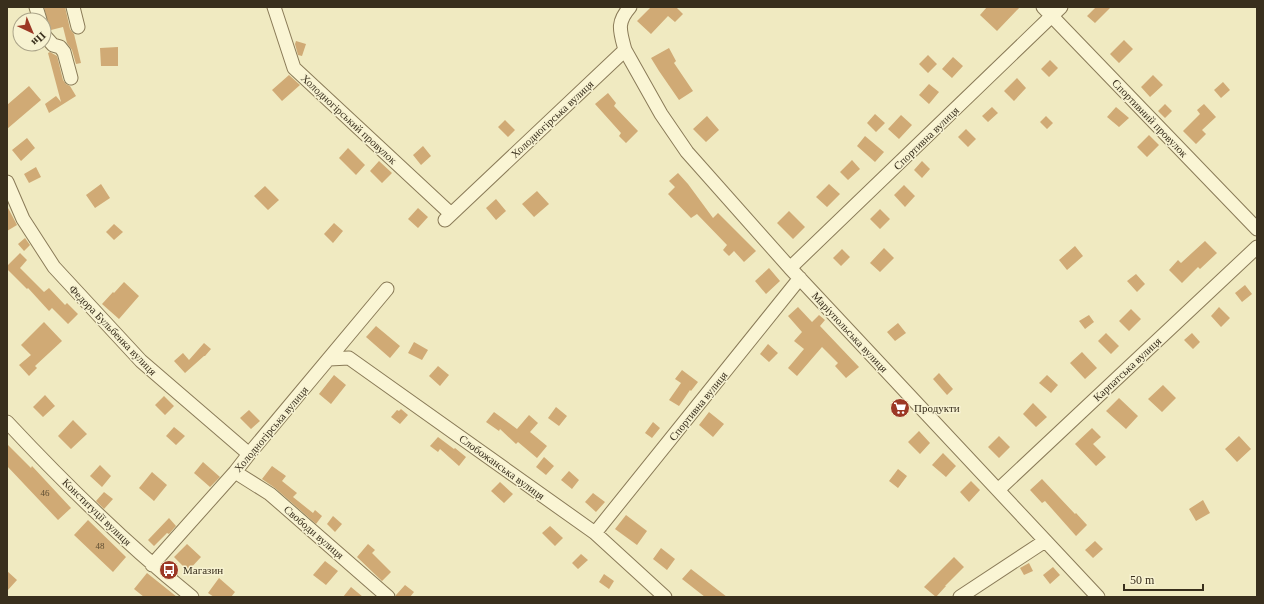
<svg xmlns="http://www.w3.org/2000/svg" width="1264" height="604" font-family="'Times New Roman',serif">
<rect width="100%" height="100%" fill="#f0eac1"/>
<!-- building -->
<path fill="#d0aa75" d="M44 7H65L70 29 74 34 81 63 76 64 72 50 67 43 63 27 51 30 49 29Z
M651 7H676L683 14 675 22 668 16 651 34 637 21Z
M987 7H1020L997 31 980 15Z
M1096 7H1111L1095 23 1087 16Z
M1124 40 1133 49 1119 63 1110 54Z
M296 41 306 44 302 56 298 55 295 44Z
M118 47V66H101L100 48Z
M669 48 676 61 674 63 693 91 679 100 659 71 651 58Z
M50 52 57 56 63 80 66 84 70 86 76 96 49 113 45 104 56 96 61 102 48 53Z
M928 55 937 64 928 73 919 64Z
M953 57 963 66 952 78 942 69Z
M1050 60 1058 68 1049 77 1041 69Z
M289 75 300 85 282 101 272 90Z
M1153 75 1163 85 1150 97 1141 87Z
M1017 78 1026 88 1014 101 1004 91Z
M1223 82 1230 90 1221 98 1214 90Z
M929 84 939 92 929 104 919 95Z
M29 86 41 100 7 129V105Z
M608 93 616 103 614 106 638 131 626 143 619 136 621 133 595 104Z
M1165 104 1172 111 1165 118 1158 111Z
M1204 104 1216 117 1202 130 1206 134 1196 144 1183 131 1200 114 1197 110Z
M992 107 998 113 988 122 982 116Z
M1116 107 1129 118 1119 127 1107 117Z
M875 114 885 123 876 132 867 123Z
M901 115 912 125 899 139 888 129Z
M707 116 719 130 706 142 693 129Z
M1046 116 1053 123 1047 129 1040 122Z
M505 120 515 130 508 137 498 127Z
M966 129 976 139 968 147 958 137Z
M1149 135 1159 145 1147 157 1137 147Z
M865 136 884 152 875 162 857 146Z
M27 138 35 148 21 161 12 150Z
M423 146 431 156 421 165 413 155Z
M348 148 365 165 356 175 339 158Z
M852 160 860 169 848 180 840 172Z
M379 161 392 173 382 183 370 171Z
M922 161 930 169 922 178 914 170Z
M36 167 41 177 29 183 24 174Z
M678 173 688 184 713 218 718 213 756 251 744 262 734 251 729 256 723 250 727 245 697 214 691 218 668 194 675 187 669 181Z
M101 184 110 198 95 208 86 195Z
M829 184 840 194 827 207 816 197Z
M904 185 915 196 905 207 894 195Z
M265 186 279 200 268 210 254 196Z
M537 191 549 204 534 217 522 204Z
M496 199 506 211 496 220 486 208Z
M7 206 17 225 7 231Z
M418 208 428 217 418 228 408 219Z
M880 209 890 219 880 229 870 219Z
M789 211 805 227 793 239 777 223Z
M334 223 343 231 333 243 324 234Z
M114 224 123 232 114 240 106 232Z
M25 238 30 245 24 251 18 244Z
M1205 241 1217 253 1200 269 1198 267 1182 283 1169 270 1178 260 1181 263Z
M1075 246 1083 256 1067 270 1059 260Z
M884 248 894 258 880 272 870 263Z
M842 249 850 257 841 266 833 258Z
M20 253 27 260 20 268 44 292 49 288 65 305 67 303 78 314 68 324 52 308 49 311 28 288 27 289 7 269V266Z
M769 268 780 281 766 294 755 281Z
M1136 274 1145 284 1137 292 1127 281Z
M124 282 139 296 119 319 102 304 113 292 114 293Z
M1245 285 1252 294 1242 302 1235 293Z
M798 307 812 322 819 315 825 320 820 326 859 367 846 378 835 366 838 363 822 347 797 376 788 368 804 349 794 341 802 332 788 316Z
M1219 307 1230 318 1221 327 1211 316Z
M1131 309 1141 319 1129 331 1119 321Z
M1089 315 1094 322 1085 329 1079 321Z
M44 322 62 341 35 366 37 368 29 376 19 365 31 355 21 345Z
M898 323 906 333 895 341 887 332Z
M376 326 400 346 390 358 366 337Z
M1106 333 1119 346 1111 354 1098 341Z
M1192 333 1200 342 1193 349 1184 340Z
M414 342 428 350 422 360 408 353Z
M204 343 211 349 205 356H204L185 373 174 361 183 353 189 360Z
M768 344 778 353 769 362 760 354Z
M1082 352 1097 368 1085 379 1070 363Z
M438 366 449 375 440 386 429 376Z
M682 370 698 382 691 391 690 390 679 406 669 400 681 383 675 379Z
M939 373 953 389 947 395 933 379Z
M334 375 346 385 331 404 319 394Z
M1047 375 1058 385 1051 393 1039 383Z
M1163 385 1176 398 1162 412 1148 399Z
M45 395 55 406 43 417 33 407Z
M164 396 174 406 165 415 155 405Z
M1119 398 1138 416 1126 429 1106 411Z
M897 399 905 406 897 412 890 405Z
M1033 403 1047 417 1036 427 1023 414Z
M556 407 567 416 559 426 548 418Z
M401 409 408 415 400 424 391 417 397 410 399 411Z
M249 410 260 421 251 429 240 418Z
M494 412 517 429 529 415 538 423 530 432 547 446 537 458 518 442 516 444 500 429 499 431 486 422Z
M709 412 724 424 713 437 699 425Z
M73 420 87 434 71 449 58 436Z
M653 422 660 428 652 438 645 433Z
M174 427 185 436 176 445 166 436Z
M1092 428 1101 437 1093 444 1106 457 1096 466 1075 444Z
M919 431 930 443 920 454 908 442Z
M999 436 1010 447 999 458 988 447Z
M1239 436 1251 449 1237 462 1225 449Z
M438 437 454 449 455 448 466 457 459 466 440 449 438 452 430 446Z
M7 444 31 468 32 466 71 508 58 520 7 466Z
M943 453 956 466 946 477 932 465Z
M544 457 554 466 546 475 536 467Z
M203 462 220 477 210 487 194 473Z
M100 465 111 476 102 487 90 476Z
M272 466 286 476 282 481 297 493 293 497 313 513 315 510 322 516 316 524 275 488 262 479Z
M898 469 907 476 898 488 889 481Z
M569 471 579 480 572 489 561 480Z
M152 472 167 485 154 501 139 488Z
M1042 479 1075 514 1076 513 1087 525 1076 536 1045 501 1042 503 1030 490Z
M971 481 980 490 969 502 960 492Z
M500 482 513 494 504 503 491 491Z
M104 492 113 499 104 509 96 501Z
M593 493 605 502 596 512 585 502Z
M1203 500 1210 513 1196 521 1189 509Z
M626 515 647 531 637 545 615 529Z
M333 516 342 524 335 532 327 524Z
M169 518 176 526 169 534 167 533 154 546 148 540Z
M88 520 126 557 113 572 74 535Z
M550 526 563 538 555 546 542 533Z
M1095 541 1103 549 1093 558 1085 550Z
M187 544 201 557 188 571 174 557Z
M368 544 375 550 372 553 391 572 382 581 357 557Z
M661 548 675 559 667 570 653 559Z
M581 554 588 560 578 569 572 563Z
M954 557 964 567 945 586H946L936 597 924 587Z
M325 561 338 571 326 585 313 575Z
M1029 563 1033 571 1024 575 1020 568Z
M1053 567 1060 575 1050 584 1043 575Z
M691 569 727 597H705L682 579Z
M7 571 17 580 7 591Z
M147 573 177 597H144L134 589Z
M604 574 614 581 609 589 599 582Z
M219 578 235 592 231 597H214L208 593Z
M405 585 414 592 410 597H396V595Z
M351 587 363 597H343Z"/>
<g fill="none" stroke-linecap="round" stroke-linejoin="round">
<!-- minor casing -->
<g stroke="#8a7b58" stroke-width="15">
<path id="minor" d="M36 7 40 20
M73 7 78 27
M274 7 294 68 451 214
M1043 7 1257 229
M44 35 53 45 60 47 64 52 71 78
M625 50 661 114 687 152 790 268 1098 597
M7 182 23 219 54 267 141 361 249 454
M445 220 625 50C620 31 616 23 630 7
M790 268 1061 7
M329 359 349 358 595 533 665 597
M7 422C65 484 126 544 192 597
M235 472 270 494 388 597
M998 490 1257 247
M595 533 800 278
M152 565 235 472 249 454 387 289
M960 597 1045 541"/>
</g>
<!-- minor -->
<use href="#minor" stroke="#faf5d4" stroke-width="13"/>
</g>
<!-- icons -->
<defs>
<g id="supermarket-disc" transform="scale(1)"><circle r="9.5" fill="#9c3825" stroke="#f7f2d1"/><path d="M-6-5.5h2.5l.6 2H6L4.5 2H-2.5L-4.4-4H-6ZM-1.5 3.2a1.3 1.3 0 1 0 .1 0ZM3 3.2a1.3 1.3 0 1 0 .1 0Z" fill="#fff"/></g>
<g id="bus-disc" transform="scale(1)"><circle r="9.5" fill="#9c3825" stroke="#f7f2d1"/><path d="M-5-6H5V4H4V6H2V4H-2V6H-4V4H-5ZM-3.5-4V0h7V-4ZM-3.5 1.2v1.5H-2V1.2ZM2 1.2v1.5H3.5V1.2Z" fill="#fff"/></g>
</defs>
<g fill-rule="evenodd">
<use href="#supermarket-disc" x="900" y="408"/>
<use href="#bus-disc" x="169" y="570"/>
</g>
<g text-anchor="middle" stroke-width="3" stroke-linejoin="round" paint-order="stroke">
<!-- number labels -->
<g font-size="9" fill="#5f4e33">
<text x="45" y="496">46</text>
<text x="100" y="549">48</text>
</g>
<!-- street labels -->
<g font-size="11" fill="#392f1d" stroke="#f7f2d1">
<text transform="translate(1150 118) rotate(46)" y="4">Спортивний провулок</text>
<text transform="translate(349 119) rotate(43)" y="4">Холодногірський провулок</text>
<text transform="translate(552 119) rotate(-43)" y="4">Холодногірська вулиця</text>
<text transform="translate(926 138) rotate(-44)" y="4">Спортивна вулиця</text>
<text transform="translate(113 330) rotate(46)" y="4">Федора Бульбенка вулиця</text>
<text transform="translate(850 332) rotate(47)" y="4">Маріупольська вулиця</text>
<text transform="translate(1127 369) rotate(-43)" y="4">Карпатська вулиця</text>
<text transform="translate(698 406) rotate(-51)" y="4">Спортивна вулиця</text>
<text transform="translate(271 429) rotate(-50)" y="4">Холодногірська вулиця</text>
<text transform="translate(502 467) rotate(36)" y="4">Слобожанська вулиця</text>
<text transform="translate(97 512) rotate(44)" y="4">Конституції вулиця</text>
<text transform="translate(314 532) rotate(41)" y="4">Свободи вулиця</text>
</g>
<!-- poi labels -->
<g font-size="11" fill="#392f1d" stroke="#f7f2d1" text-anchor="start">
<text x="914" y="412">Продукти</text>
<text x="183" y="574">Магазин</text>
</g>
</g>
<!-- border -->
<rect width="1264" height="604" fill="none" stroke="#392f1d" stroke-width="16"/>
<!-- north arrow -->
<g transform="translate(32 32) rotate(136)"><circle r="19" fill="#f7f2d1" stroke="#aba489"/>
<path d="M0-3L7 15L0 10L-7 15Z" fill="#9c3825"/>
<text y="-6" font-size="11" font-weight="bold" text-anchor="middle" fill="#392f1d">Пн</text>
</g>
<!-- scale -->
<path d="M1124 584v6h79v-6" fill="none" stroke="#392f1d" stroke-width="2"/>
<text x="1130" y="584" font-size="12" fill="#392f1d" stroke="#f7f2d1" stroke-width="3" paint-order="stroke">50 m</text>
</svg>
